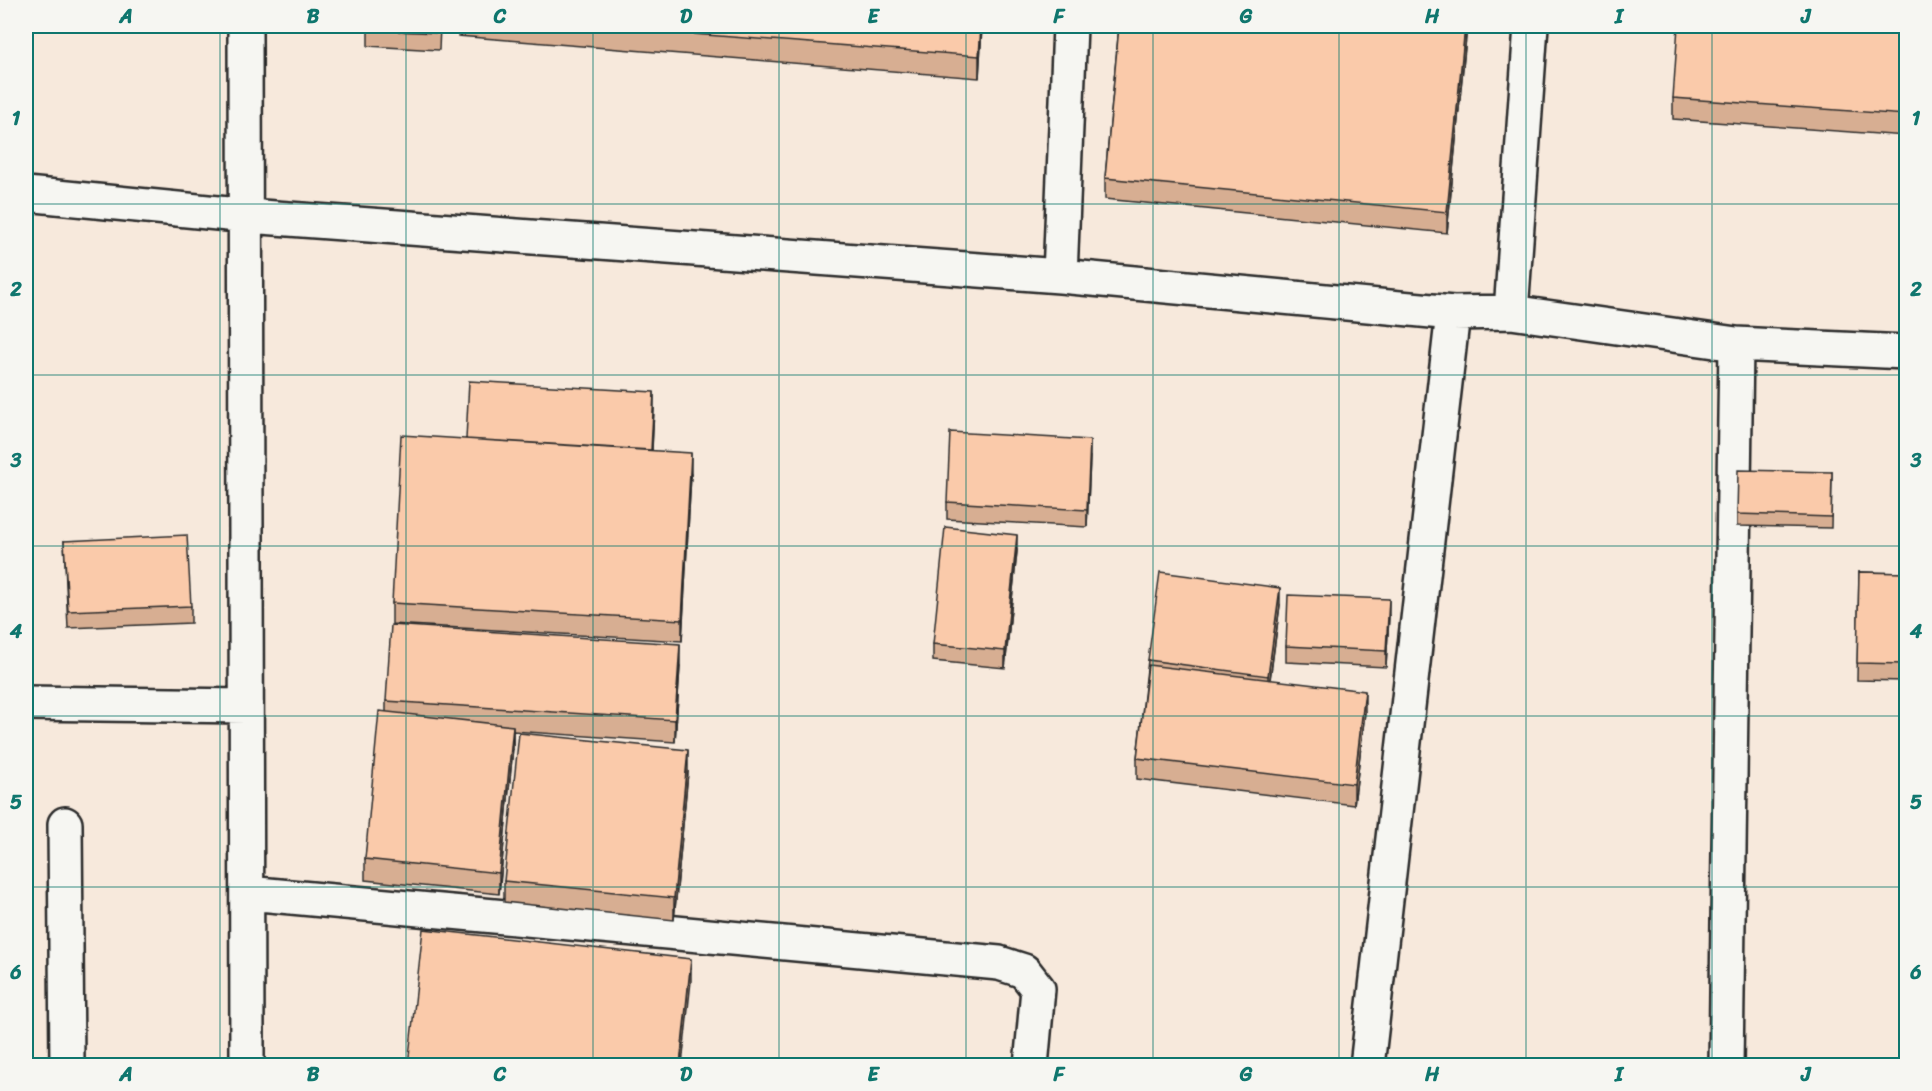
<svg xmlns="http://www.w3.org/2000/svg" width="1932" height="1091" font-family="Sriracha,sans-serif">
<rect width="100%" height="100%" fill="#f6f6f2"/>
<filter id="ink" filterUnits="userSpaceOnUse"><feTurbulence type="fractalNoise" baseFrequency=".0167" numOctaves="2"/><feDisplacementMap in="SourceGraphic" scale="12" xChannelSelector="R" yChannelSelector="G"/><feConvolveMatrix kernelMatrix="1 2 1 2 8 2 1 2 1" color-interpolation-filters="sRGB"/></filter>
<g filter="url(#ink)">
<!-- built -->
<path fill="#f7e9dc" d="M26 26H1906V1065H26Z"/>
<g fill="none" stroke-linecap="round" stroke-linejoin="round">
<!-- minor casing -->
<g stroke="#2b2b2b" stroke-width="38">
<path id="minor" d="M245 26 247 1066
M26 194 248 216 1060 276 1453 313 1511 312 1736 344 1906 352
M1060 276 1070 26
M1511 312 1531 26
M26 703 245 706
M65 824 67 1066
M247 893 999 963 1024 971 1038 989 1031 1066
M1367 1066 1453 313
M1726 1066 1736 344"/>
</g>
<!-- minor -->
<use href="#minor" stroke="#f6f6f2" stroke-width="33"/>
</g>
<!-- wall -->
<path fill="#d7ae92" stroke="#2b2b2b" stroke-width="1.5" d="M368 26H440L439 50 368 46Z
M458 26H982L979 78 458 36Z
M1119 26H1467L1447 233 1105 199V178Z
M1906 26V136L1673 119V98Z
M654 408 652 450 691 474 682 641 392 624V603L466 439Z
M1090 457 1087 527 947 519V502Z
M1832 472 1831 528 1737 526V514Z
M64 541 191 606V623L68 628Z
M1017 551 1005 668 933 661V644Z
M1859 572 1906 573V681L1857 680Z
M1280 605 1270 680 1365 712 1354 805 1137 779V758L1148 660Z
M1389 616 1386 667 1286 662V646Z
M680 666 675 742 513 731V747L499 894 365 880V859L386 712V701Z
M688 772 674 920 504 902V881Z"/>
<!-- shaded-wall -->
<path fill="#af8d77" stroke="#2b2b2b" stroke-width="1.5" d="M981 26H982L979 78V56Z
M1465 26H1467L1447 233V212Z
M654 392V408L651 467V450Z
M1090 440V457L1087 527V510Z
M691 453V474L682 641V620Z
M1017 535V551L1005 668V651Z
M1280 588V605L1268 693V676Z
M1389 599V616L1386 667V651Z
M680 644V666L675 742V720Z
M1365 691V712L1354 805V784Z
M513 726V747L499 894V873Z
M688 750V772L674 920V898Z
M691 959V981L682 1065H680Z"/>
<!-- building -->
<path fill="#facaaa" stroke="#2b2b2b" stroke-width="1.5" d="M368 26H439V33L368 30Z
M588 26H981L979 56Z
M1119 26H1465L1447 212 1105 178Z
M1678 26H1906V115L1673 98Z
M469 381 654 392 651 450 466 439Z
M950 432 1090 440 1087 510 947 502Z
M401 435 691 453 682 620 392 603Z
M1738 470 1832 472 1831 517 1737 514Z
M945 527 1017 535 1005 651 933 644Z
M187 535 191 606 68 611 64 541Z
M1160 572 1280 588 1268 676 1148 660Z
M1859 572 1906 573V664L1857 663Z
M1288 595 1389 599 1386 651 1286 646Z
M391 625 680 644 675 720 386 701Z
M1148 665 1365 691 1354 784 1137 758Z
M379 711 513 726 499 873 365 859Z
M519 733 688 750 674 898 504 881Z
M423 929 691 959 680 1065H408Z"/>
</g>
<!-- grid -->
<path fill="none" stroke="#0f766e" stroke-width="1.5" stroke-opacity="0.55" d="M220 26V1066M406 26V1066M593 26V1066M779 26V1066M966 26V1066M1153 26V1066M1339 26V1066M1526 26V1066M1712 26V1066M26 204H1906M26 375H1906M26 546H1906M26 716H1906M26 887H1906"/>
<!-- margin -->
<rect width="1932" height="1091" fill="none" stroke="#f6f6f2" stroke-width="66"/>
<rect x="33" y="33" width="1866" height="1025" fill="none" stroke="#0f766e" stroke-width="2"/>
<g font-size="20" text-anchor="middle" font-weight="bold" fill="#0f766e">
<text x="126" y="23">A</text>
<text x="313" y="23">B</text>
<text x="500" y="23">C</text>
<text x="686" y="23">D</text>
<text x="873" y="23">E</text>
<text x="1059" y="23">F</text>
<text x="1246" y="23">G</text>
<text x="1432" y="23">H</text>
<text x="1619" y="23">I</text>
<text x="1806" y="23">J</text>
<text x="16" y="125">1</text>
<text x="1916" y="125">1</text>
<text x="16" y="296">2</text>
<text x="1916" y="296">2</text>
<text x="16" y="467">3</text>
<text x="1916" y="467">3</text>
<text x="16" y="638">4</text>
<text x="1916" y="638">4</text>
<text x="16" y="809">5</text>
<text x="1916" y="809">5</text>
<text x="16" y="979">6</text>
<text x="1916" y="979">6</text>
<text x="126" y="1081">A</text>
<text x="313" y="1081">B</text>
<text x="500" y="1081">C</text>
<text x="686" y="1081">D</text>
<text x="873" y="1081">E</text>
<text x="1059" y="1081">F</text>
<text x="1246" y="1081">G</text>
<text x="1432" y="1081">H</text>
<text x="1619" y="1081">I</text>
<text x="1806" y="1081">J</text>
</g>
</svg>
